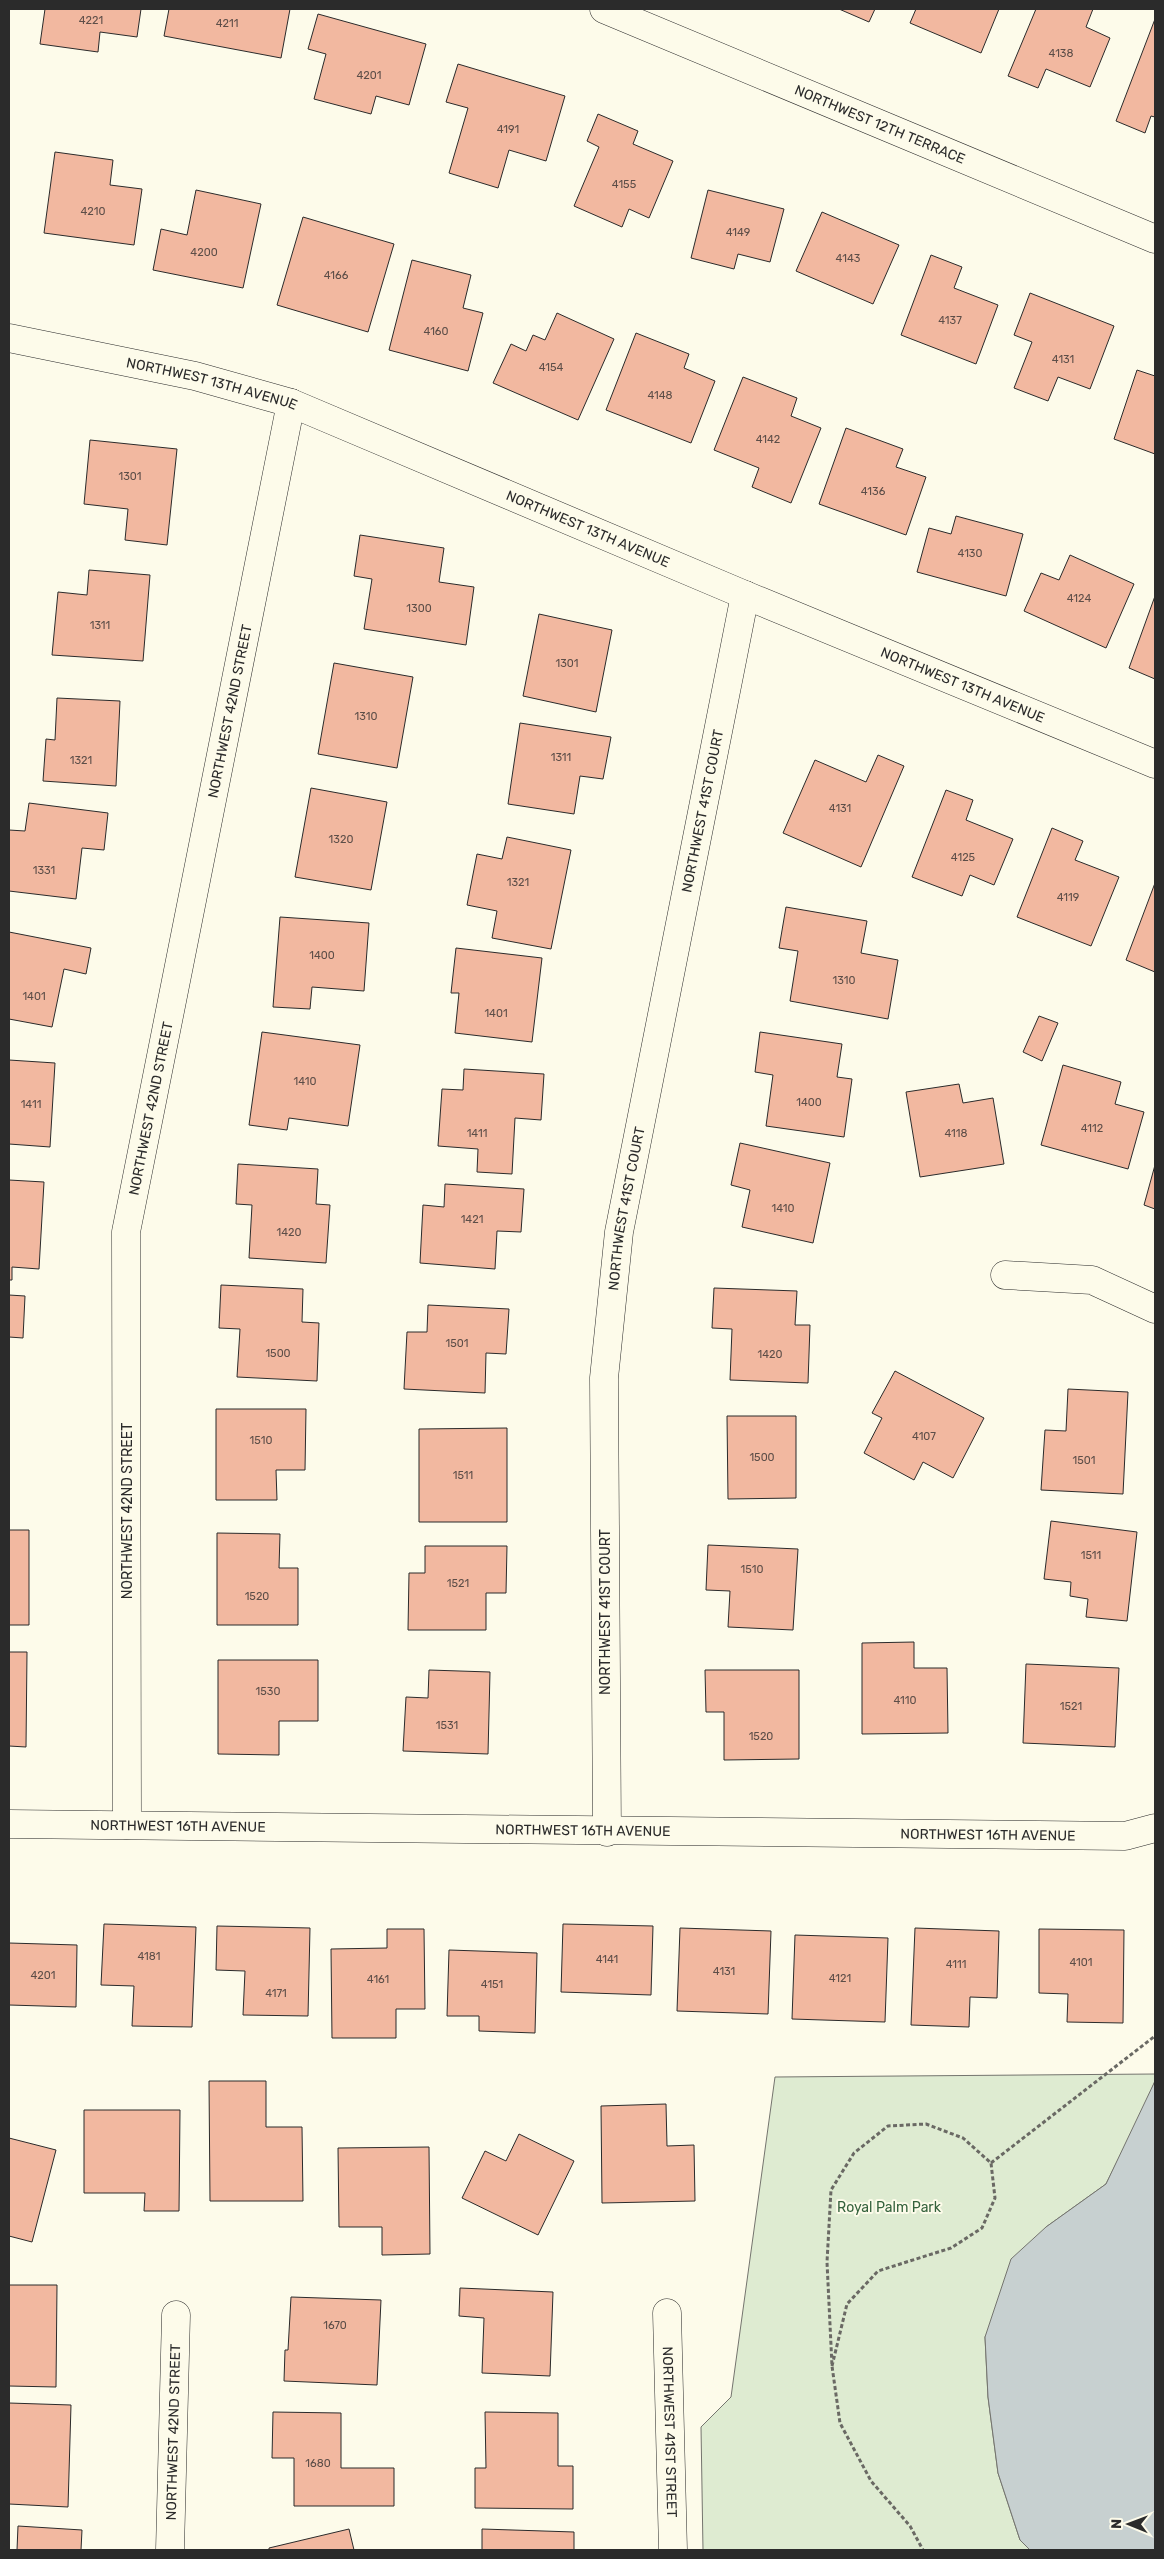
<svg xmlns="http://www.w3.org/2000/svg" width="1164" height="2559" font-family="Rubik,sans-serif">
<rect width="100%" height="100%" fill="#fdfbea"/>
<!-- green -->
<path fill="#deebd1" stroke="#74746e" d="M1155 2074V2081L1144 2108 1106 2184 1046 2227 985 2337 988 2397 998 2473 1020 2540 1030 2550H703L701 2427 731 2397 775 2077Z"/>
<!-- water -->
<path fill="#c7d0d0" stroke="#74746e" d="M1155 2081V2550H1030L1020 2540 998 2473 988 2397 985 2337 1011 2259 1046 2227 1106 2184Z"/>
<!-- building -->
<path fill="#f2b8a0" stroke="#2b2b2b" d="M45 9H141L137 37 100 32 98 52 40 44Z
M169 9H290L281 58 164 36Z
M839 9H875L869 22Z
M916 9H999L981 53 910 23Z
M1036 9H1093L1086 27 1110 38 1090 87 1046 69 1038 88 1008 76Z
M318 14 426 44 409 105 376 96 371 114 314 99 326 54 308 49Z
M1155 19V117L1151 116 1145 133 1116 121Z
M458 64 565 96 546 161 509 150 498 188 449 173 468 108 446 102Z
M598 114 638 131 633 144 673 161 649 218 629 209 622 227 574 206 599 147 587 141Z
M55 152 113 160 110 185 142 189 134 245 44 233Z
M196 190 261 204 243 288 153 270 161 229 187 235Z
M708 190 784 209 770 262 738 254 734 269 691 258Z
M822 212 899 245 873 304 796 271Z
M303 217 394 244 368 332 277 305Z
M931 255 962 267 954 288 998 305 976 364 901 335Z
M412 260 471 275 463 308 483 313 468 371 389 350Z
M1030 293 1114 326 1090 389 1058 377 1048 401 1014 388 1032 342 1014 335Z
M557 313 614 339 578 420 493 383 511 344 526 351 533 335 545 340Z
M636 333 689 354 684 368 715 381 691 443 606 410Z
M1137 370 1155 376V454L1114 439Z
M743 377 797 398 791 416 821 428 791 503 752 487 759 468 714 450Z
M846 428 903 449 896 467 926 477 906 535 819 504Z
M90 440 177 449 167 545 125 540 128 509 84 504Z
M956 516 1023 534 1006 596 917 572 929 528 951 534Z
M360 535 444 548 439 582 474 587 466 645 364 629 372 579 354 576Z
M1070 555 1134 584 1106 648 1024 611 1041 573 1059 580Z
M89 570 150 575 143 661 52 655 58 592 87 595Z
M1155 596V679L1129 668Z
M539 614 612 630 596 712 523 696Z
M334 663 413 677 397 768 318 754Z
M57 698 120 701 116 786 43 781 46 739 55 740Z
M520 723 611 737 603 779 580 776 574 814 508 804Z
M878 755 904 766 861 867 783 833 815 760 866 782Z
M311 788 387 802 371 890 295 877Z
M946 790 973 800 966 820 1013 839 994 885 970 875 962 896 912 877Z
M29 803 108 813 104 850 82 848 76 899 9 891V830L25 831Z
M1052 828 1083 841 1075 860 1119 877 1091 946 1017 917Z
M507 837 571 850 551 949 492 938 497 911 467 905 477 854 502 859Z
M1155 883V972L1126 960Z
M786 907 867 921 861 953 898 960 888 1019 790 1001 798 951 779 948Z
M280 917 369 923 364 991 312 987 310 1009 273 1007Z
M9 932 91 948 86 974 64 969 52 1027 9 1019Z
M456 948 542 958 532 1042 455 1033 459 993H451Z
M1039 1016 1058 1023 1042 1061 1023 1052Z
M262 1032 360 1045 348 1126 289 1118 287 1130 249 1125Z
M760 1032 842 1044 837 1077 852 1079 844 1137 766 1126 773 1075 755 1072Z
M9 1060 55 1063 50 1147 9 1144Z
M1063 1065 1121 1082 1115 1104 1144 1112 1128 1169 1041 1145Z
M464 1069 544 1074 541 1120 515 1118 512 1174 477 1172 478 1149 438 1146 442 1089 463 1090Z
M959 1084 963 1103 993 1098 1004 1164 920 1177 906 1092Z
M740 1143 830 1163 813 1243 742 1227 750 1190 731 1185Z
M238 1164 318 1169 316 1204 330 1205 326 1263 249 1258 252 1205 236 1204Z
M1155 1165V1209L1144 1205Z
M9 1180 44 1182 39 1269 12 1267V1280H9Z
M445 1184 524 1189 521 1232 497 1231 495 1269 420 1263 423 1205 444 1207Z
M221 1285 303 1289 302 1322 319 1323 317 1381 237 1377 240 1329 219 1328Z
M714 1288 797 1291 795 1325H810L808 1383 730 1380 732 1329 712 1328Z
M9 1295 25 1296 23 1338 9 1337Z
M428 1305 509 1309 506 1354 486 1353 485 1393 404 1389 407 1332H427Z
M895 1371 984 1418 953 1478 923 1462 914 1480 864 1453 882 1418 872 1413Z
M1068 1389 1128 1392 1123 1494 1041 1490 1045 1430 1066 1431Z
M216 1409H306L305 1470H276L277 1500H216Z
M727 1416H796V1498L728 1499Z
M507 1428V1522H419V1429Z
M1051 1521 1137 1532 1127 1621 1086 1617 1088 1599 1070 1596 1071 1582 1044 1579Z
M9 1530H29V1625H9Z
M217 1533 280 1534 279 1568H298V1625H217Z
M708 1545 798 1549 793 1630 728 1627 730 1591 706 1590Z
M425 1546H507L506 1593H486V1630H408L409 1573H425Z
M914 1642V1668H947L948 1733 862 1734V1643Z
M9 1652H27L26 1747 9 1746Z
M218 1660H318V1721H279V1755L218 1754Z
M1026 1664 1119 1668 1115 1747 1023 1743Z
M429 1670 490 1672 488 1754 403 1751 406 1697 428 1698Z
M705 1670H799V1759L724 1760V1712H706Z
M104 1924 196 1927 192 2027 132 2026 134 1986 101 1985Z
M563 1924 653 1926 651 1995 561 1992Z
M217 1926 310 1928 308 2016 243 2015 245 1971 216 1970Z
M680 1928 771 1931 768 2014 677 2011Z
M915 1928 999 1931 997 1998 970 1997 969 2027 911 2025Z
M387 1929H424L425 2009H396V2038H332L331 1949 387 1948Z
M1039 1929 1124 1930 1123 2023 1067 2022 1068 1994 1039 1993Z
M795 1935 888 1938 885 2022 792 2019Z
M9 1943 77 1945 76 2007 9 2005Z
M449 1950 537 1953 535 2033 479 2031V2016H447Z
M209 2081H266V2127H302L303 2201H210Z
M666 2104 667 2146 694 2145 695 2201 602 2203 601 2106Z
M84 2110H180L179 2211H144L145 2193H84Z
M519 2134 574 2161 538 2235 462 2198 485 2151 506 2161Z
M9 2138 56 2150 32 2242 9 2236Z
M429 2147 430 2254 382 2255V2227H339L338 2148Z
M9 2285H57L56 2387 9 2386Z
M460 2288 553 2292 550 2376 482 2373 484 2318 459 2316Z
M291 2297 381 2300 377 2385 284 2381 285 2350H288Z
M9 2403 71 2405 68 2507 9 2504Z
M273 2412 341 2413V2468H394V2506H294V2458H272Z
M485 2412 558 2413V2466H573V2509L475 2508V2468H486Z
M18 2526 82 2530 81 2550H17Z
M349 2529 354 2550H269V2548Z
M482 2529 574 2532V2550H482Z"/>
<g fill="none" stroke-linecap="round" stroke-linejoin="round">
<!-- minor casing -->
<g stroke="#2b2b2b" stroke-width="29">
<g id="minor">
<path id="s1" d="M604 9 1155 239"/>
<path id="s2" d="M9 338 195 376 291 403 745 595 1155 764"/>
<path d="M1005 1275 1092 1280 1155 1309"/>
<path id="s3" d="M9 1824 1125 1836 1155 1828"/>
<path id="s4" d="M127 1825 126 1232 291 403"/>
<path id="s5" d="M607 1832 604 1378 619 1232 745 595"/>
<path id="s6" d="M667 2313 673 2550"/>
<path id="s7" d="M170 2550 176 2315"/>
</g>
</g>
<!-- path -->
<path stroke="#6a6964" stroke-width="3" stroke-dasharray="4 2.5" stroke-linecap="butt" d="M991 2163 1155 2036
M832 2366 847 2304 878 2271 951 2248 982 2228 995 2198 991 2163 963 2138 926 2124 888 2126 854 2153 831 2190 827 2262 832 2366 840 2423 871 2481 910 2526 923 2550"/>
<!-- minor -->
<use href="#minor" stroke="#fdfbea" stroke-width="28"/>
</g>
<g text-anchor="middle" stroke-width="4" stroke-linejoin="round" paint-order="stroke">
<!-- number labels -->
<g font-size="11" fill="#5d4e48">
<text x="91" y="24">4221</text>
<text x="227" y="27">4211</text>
<text x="1061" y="57">4138</text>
<text x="369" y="79">4201</text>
<text x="508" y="133">4191</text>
<text x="624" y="188">4155</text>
<text x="93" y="215">4210</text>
<text x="738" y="236">4149</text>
<text x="204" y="256">4200</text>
<text x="848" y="262">4143</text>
<text x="336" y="279">4166</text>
<text x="950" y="324">4137</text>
<text x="436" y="335">4160</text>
<text x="1063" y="363">4131</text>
<text x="551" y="371">4154</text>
<text x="660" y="399">4148</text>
<text x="768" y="443">4142</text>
<text x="130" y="480">1301</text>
<text x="873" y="495">4136</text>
<text x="970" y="557">4130</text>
<text x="1079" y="602">4124</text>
<text x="419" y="612">1300</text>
<text x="100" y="629">1311</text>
<text x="567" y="667">1301</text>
<text x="366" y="720">1310</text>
<text x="561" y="761">1311</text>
<text x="81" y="764">1321</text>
<text x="840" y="812">4131</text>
<text x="341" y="843">1320</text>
<text x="963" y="861">4125</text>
<text x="44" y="874">1331</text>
<text x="518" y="886">1321</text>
<text x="1068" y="901">4119</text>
<text x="322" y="959">1400</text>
<text x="844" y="984">1310</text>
<text x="34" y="1000">1401</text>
<text x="496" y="1017">1401</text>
<text x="305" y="1085">1410</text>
<text x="809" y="1106">1400</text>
<text x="31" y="1108">1411</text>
<text x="1092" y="1132">4112</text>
<text x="477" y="1137">1411</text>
<text x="956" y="1137">4118</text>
<text x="783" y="1212">1410</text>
<text x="472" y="1223">1421</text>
<text x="289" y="1236">1420</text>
<text x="457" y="1347">1501</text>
<text x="278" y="1357">1500</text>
<text x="770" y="1358">1420</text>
<text x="924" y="1440">4107</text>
<text x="261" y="1444">1510</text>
<text x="762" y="1461">1500</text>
<text x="1084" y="1464">1501</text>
<text x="463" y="1479">1511</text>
<text x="1091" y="1559">1511</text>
<text x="752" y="1573">1510</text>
<text x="458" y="1587">1521</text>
<text x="257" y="1600">1520</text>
<text x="268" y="1695">1530</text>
<text x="905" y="1704">4110</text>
<text x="1071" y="1710">1521</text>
<text x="447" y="1729">1531</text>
<text x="761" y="1740">1520</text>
<text x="149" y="1960">4181</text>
<text x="607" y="1963">4141</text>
<text x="1081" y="1966">4101</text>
<text x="956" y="1968">4111</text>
<text x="724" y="1975">4131</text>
<text x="43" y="1979">4201</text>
<text x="840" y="1982">4121</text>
<text x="378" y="1983">4161</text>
<text x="492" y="1988">4151</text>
<text x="276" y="1997">4171</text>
<text x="335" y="2329">1670</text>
<text x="318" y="2467">1680</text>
</g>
<!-- street labels -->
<g font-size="14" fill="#2b2b2b" stroke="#fdfbea">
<text dy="5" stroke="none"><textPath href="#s1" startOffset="299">NORTHWEST 12TH TERRACE</textPath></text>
<text dy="5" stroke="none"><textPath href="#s2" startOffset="208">NORTHWEST 13TH AVENUE</textPath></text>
<text dy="5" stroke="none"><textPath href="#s2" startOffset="612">NORTHWEST 13TH AVENUE</textPath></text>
<text dy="5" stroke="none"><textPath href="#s2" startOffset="1018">NORTHWEST 13TH AVENUE</textPath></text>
<text dy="5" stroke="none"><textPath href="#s4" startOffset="1124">NORTHWEST 42ND STREET</textPath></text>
<text dy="5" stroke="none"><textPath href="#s5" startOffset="1030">NORTHWEST 41ST COURT</textPath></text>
<text dy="5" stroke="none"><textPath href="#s4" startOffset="719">NORTHWEST 42ND STREET</textPath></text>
<text dy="5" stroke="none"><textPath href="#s5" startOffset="625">NORTHWEST 41ST COURT</textPath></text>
<text transform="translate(127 1511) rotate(-90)" y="5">NORTHWEST 42ND STREET</text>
<text transform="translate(605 1612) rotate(-90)" y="5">NORTHWEST 41ST COURT</text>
<text dy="5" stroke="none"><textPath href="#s3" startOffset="169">NORTHWEST 16TH AVENUE</textPath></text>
<text dy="5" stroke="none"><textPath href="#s3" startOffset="574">NORTHWEST 16TH AVENUE</textPath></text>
<text dy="5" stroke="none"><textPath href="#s3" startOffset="979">NORTHWEST 16TH AVENUE</textPath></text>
<text dy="5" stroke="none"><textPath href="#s6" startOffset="119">NORTHWEST 41ST STREET</textPath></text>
<text dy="5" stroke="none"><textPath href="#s7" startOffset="118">NORTHWEST 42ND STREET</textPath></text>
</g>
<!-- park labels -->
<g font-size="14" fill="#34623c" stroke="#fdfbea">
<text x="889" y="2212">Royal Palm Park</text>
</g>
</g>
<!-- border -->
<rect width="1164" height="2559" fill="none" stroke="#2b2b2b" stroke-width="20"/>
<!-- north arrow -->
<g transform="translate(1129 2524) rotate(271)" stroke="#fdfbea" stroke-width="4" paint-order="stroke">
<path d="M0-4L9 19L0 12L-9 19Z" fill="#2b2b2b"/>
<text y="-8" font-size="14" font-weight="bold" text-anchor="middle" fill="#2b2b2b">N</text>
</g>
</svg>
